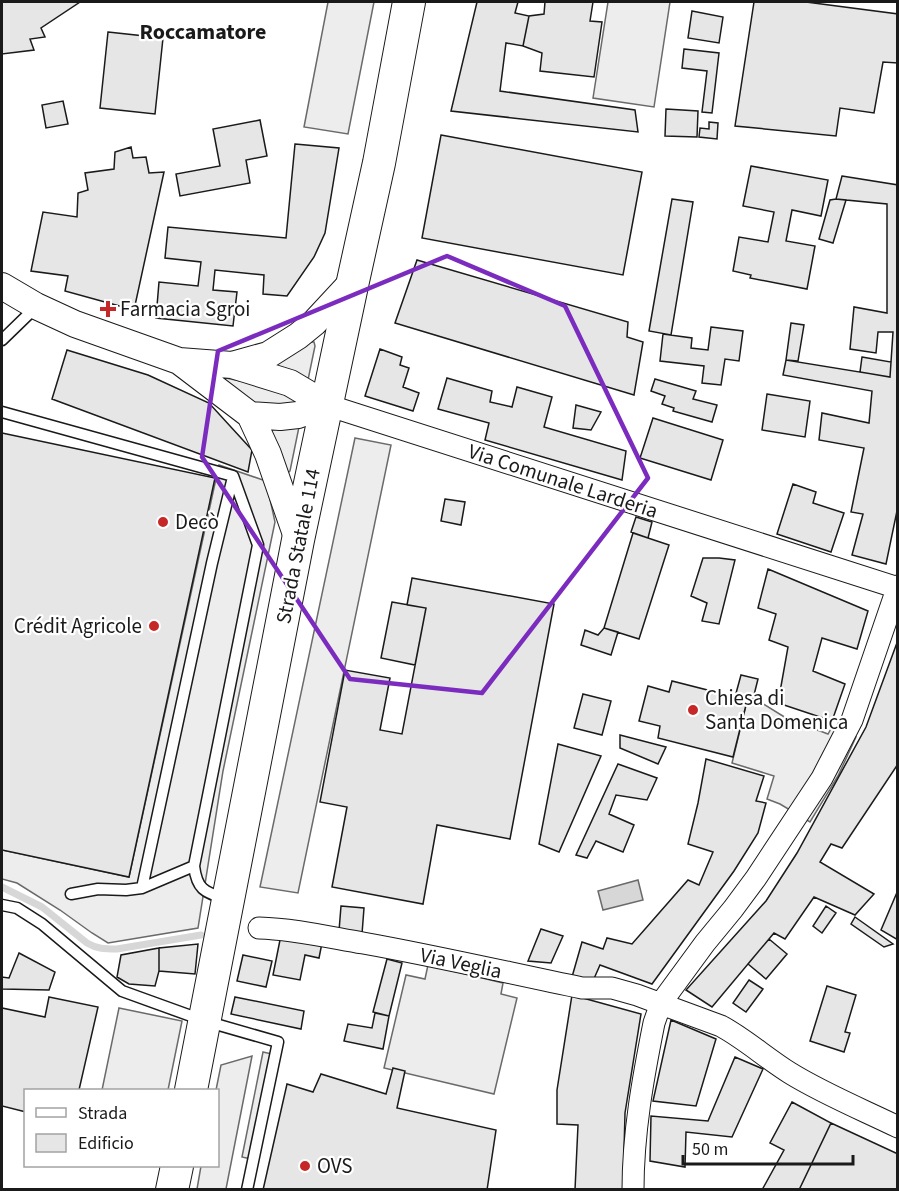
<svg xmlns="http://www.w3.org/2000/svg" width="899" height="1191" font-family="'Source Sans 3',sans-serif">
<rect width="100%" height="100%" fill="#fff"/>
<!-- built -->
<path fill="#ededed" stroke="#6a6a6a" stroke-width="1.5" d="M328 2H374L348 134 304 127Z
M608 2H670L654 107 593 98Z
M309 342H314L315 346 308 380 272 364Z
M221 377 265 386 296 399 297 403 263 407 218 381Z
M267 425 299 427 290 471 288 473Z
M355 438 391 445 298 893 260 887Z
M219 465 266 481 275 522 223 771 198 928 108 943 92 933 60 910 17 883 2 879V850L129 877Z
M748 697 760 702 786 718 828 734 832 727 856 737 838 776 810 822 780 804 767 799 774 776 732 763Z
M428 965 503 983 501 994 517 998 494 1094 384 1068 406 975 425 979Z
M119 1008 182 1021 168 1090H102Z
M263 1052 272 1054 251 1159 242 1157Z
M252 1056 226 1189H197L201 1166H218V1090H216L221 1065Z"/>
<!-- water -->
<path fill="#d7d7d7" stroke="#6a6a6a" stroke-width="1.5" d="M638 880 643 900 603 910 598 891Z"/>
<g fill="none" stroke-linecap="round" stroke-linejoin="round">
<!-- stream -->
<path stroke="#d7d7d7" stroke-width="7" d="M2 887 42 907 87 943C97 949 105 949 117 949L201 935"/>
</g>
<!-- building -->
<path fill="#e6e6e6" stroke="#1a1a1a" stroke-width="1.5" d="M2 2H80L41 28 45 37 30 39 34 50 2 54Z
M477 2H518L515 13 529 16 523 46 506 43 500 91 635 110 638 132 451 111Z
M545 2H593L590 21 602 22 594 77 540 71 542 53 523 46 529 16 544 14Z
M754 2H806L898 14V63L883 62 874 113 840 108 836 136 735 126Z
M692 11 723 17 719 43 688 38Z
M108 32 163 38 155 114 100 108Z
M684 49 719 53 712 113 702 112 707 71 682 68Z
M63 101 68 124 46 128 42 105Z
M666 109 698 111 697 137 665 136Z
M260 120 267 156 246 160 250 183 180 196 176 174 220 166 213 129Z
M709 122 718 123 717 139 699 137 700 128 709 129Z
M441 135 642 172 623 275 422 238Z
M295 144 339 148 325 233 314 257 287 296 263 294 264 275 215 270 213 290 237 292 233 326 156 318 159 282 198 286 201 262 165 258 168 227 286 238Z
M131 147 133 158 146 157 149 173 164 172 134 310 65 291 68 276 31 271 43 212 77 217 78 193 88 190 85 173 114 169 115 152Z
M751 166 828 180 821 216 792 210 786 241 815 246 807 289 750 278 751 275 733 271 739 237 768 242 774 212 743 206Z
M842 176 898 185V506L886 564 852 555 863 514 851 512 864 448 819 440 822 413 869 423 872 391 783 375 786 360 890 377 893 332H878L876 353 850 349 854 307 887 313V204L836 199Z
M672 199 693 202 671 335 649 331Z
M836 199 846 200 833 243 819 239 830 200Z
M417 260 628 322 627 337 643 342 634 395 395 323Z
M791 323 804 325 798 361 786 360Z
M711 327 743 331 739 361 725 359 721 385 702 383 704 366 660 361 663 334 692 338 691 348 708 350Z
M380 349 402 357 400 365 409 368 403 387 419 393 413 411 365 396Z
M67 350 148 375 209 403 252 450 248 472 52 399Z
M862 357 891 362 890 377 860 372Z
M447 378 492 391 490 402 512 407 517 387 552 397 544 427 626 451 622 480 485 440 489 423 438 409Z
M655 379 696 391 693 399 717 405 712 422 673 411 674 408 662 404 665 396 651 391Z
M767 394 810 401 805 437 762 430Z
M576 405 601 412 591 430 573 428Z
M653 418 723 440 711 480 640 458Z
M2 433 215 478 129 877 2 850Z
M793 484 816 492 813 503 844 513 831 552 777 534Z
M445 499 465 502 461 525 441 521Z
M636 517 652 522 648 538 631 532Z
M633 533 669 545 639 639 604 628Z
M703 558H719L735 560 719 624 702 621 707 603 691 596Z
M768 569 868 611 857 649 822 638 813 671 845 684 832 721 778 703 788 647 769 640 776 614 758 608Z
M412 578 554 604 510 839 437 825 423 904 332 887 347 807 320 802 345 670 390 678 380 730 402 734 426 608 407 605Z
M392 602 426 608 415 665 381 658Z
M604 628 618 632 611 655 581 645 585 630 598 635Z
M898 640V764L842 848 831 844 820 862 874 894 855 915 814 897 785 939 774 933 712 1007 686 990 766 901 797 853 866 727Z
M741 675 758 679 753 699 748 697 733 757 658 738 660 726 639 721 648 686 669 692 672 681 735 697Z
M583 694 611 701 602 735 574 728Z
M620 735 666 747 658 764 620 748Z
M558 744 601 756 559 852 539 844Z
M706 759 764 776 756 801 766 803 758 833 734 871 652 984 600 965 593 981 572 977 582 942 603 949 607 938 632 944 688 880 699 885 713 852 688 844 698 803Z
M618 764 657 778 647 800 616 795 609 814 634 825 623 852 596 841 587 858 576 855Z
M898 890V940L881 930Z
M341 906 364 908 362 934 339 931Z
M826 906 836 913 822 933 813 926Z
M855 917 893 944 884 947 851 924Z
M541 929 563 936 551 963 528 961Z
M281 935 322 943 319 958 305 955 300 980 273 975Z
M769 939 787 954 766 979 748 964Z
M198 944 195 974 159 971V948Z
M159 948V971L155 986 129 984 117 977 121 955Z
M19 953 55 972 49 990 2 989V977L9 978Z
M243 955 272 961 266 987 237 981Z
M387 959 402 963 389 1016 373 1012Z
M749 980 763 989 746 1012 733 1003Z
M827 986 856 995 845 1032 850 1033 844 1052 810 1041Z
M572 995 641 1014 625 1113 623 1190H575L578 1125 557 1124V1090Z
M49 997 98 1007 79 1090H26V1112L2 1106V1008L45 1017Z
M235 997 304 1011 301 1029 231 1014Z
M375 1013 389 1016 383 1049 344 1041 348 1024 372 1028Z
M671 1020 716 1039 696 1106 653 1101Z
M735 1057 763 1069 732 1137 686 1132 685 1167 650 1161 651 1116 708 1121Z
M393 1068 405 1071 397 1108 496 1130 487 1190H263L287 1084 313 1092 321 1074 386 1094Z
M792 1102 831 1123 799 1190H762L784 1150 770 1143Z
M831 1123 898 1154V1190H799Z"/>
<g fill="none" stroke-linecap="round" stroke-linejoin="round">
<!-- service casing -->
<g stroke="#1a1a1a" stroke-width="13">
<path id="service" d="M2 340 36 307
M2 412 233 476 258 545 194 866C197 890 205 892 225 899
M142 888 194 866
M71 894 98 889 126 890 142 888 212 563 233 477
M2 905 17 908 42 924 122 991 205 1021 278 1042 247 1190"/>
</g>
<!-- minor casing -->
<g stroke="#1a1a1a" stroke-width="23">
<path id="minor" d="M327 405 898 588
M259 928C294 929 328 937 363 943 436 956 509 973 582 988H612L637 995 721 1026C745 1039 766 1058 790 1073 824 1094 861 1109 898 1127
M633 1190C633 1133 643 1078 654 1023L661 1003 705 943 733 909 756 878 822 778 852 720 898 586"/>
</g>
<!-- tertiary casing -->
<g stroke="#1a1a1a" stroke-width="28">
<path id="tertiary" d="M2 286 36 306 75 324 179 361 232 365 268 355 298 336 314 323 353 281
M179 361 250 415 268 454 298 540
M232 365 290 383 327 405
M250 415 280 417 298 415 327 405"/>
</g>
<!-- primary casing -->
<g stroke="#1a1a1a" stroke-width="34">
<path id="primary" d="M191 1090 298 540 353 281 379 163 409 2
M172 1190 177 1166"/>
</g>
<!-- service -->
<use href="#service" stroke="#fff" stroke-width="10"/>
<!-- minor -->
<use href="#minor" stroke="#fff" stroke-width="21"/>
<!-- tertiary -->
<use href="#tertiary" stroke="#fff" stroke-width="26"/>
<!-- primary -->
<use href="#primary" stroke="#fff" stroke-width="32"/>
</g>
<!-- marked area -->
<path fill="none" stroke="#7b2cbf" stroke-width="4.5" stroke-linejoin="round" d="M447 256 565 306 648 478 482 693 350 679 202 457 218 351Z"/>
<!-- markers -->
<g fill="#c62828" stroke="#fff" stroke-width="2">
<path d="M105 300h6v6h6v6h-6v6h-6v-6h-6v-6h6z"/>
<circle cx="163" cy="522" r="6"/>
<circle cx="154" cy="626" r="6"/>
<circle cx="693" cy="710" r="6"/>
<circle cx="305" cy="1166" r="6"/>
</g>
<g text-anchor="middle" stroke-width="4.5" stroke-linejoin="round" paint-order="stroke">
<!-- poi labels -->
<g font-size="21" fill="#1a1a1a" stroke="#fff" text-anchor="start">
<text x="120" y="316">Farmacia Sgroi</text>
<text x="175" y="529">Decò</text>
<text x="142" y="633" text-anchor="end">Crédit Agricole</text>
<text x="705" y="705">Chiesa di<tspan x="705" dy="24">Santa Domenica</tspan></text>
<text x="317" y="1173">OVS</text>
</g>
<!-- street labels -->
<g font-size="21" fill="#1a1a1a" stroke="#fff">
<text transform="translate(563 481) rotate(18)" y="7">Via Comunale Larderia</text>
<text transform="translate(298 546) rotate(-79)" y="7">Strada Statale 114</text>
<text transform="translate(461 963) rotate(12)" y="7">Via Veglia</text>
</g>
<!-- neighbourhood labels -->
<g font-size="22" font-weight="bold" fill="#1a1a1a" stroke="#fff">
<text x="203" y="39">Roccamatore</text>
</g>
</g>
<!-- border -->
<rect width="899" height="1191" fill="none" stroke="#1a1a1a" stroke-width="6"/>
<!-- legend -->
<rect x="24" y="1089" width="195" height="78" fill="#ffffff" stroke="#a3a3a3" stroke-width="1.5"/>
<rect x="36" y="1108" width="30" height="9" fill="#ffffff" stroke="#a3a3a3" stroke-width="1.5"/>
<text x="78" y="1119" font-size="18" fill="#1a1a1a">Strada</text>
<rect x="36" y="1134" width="30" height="18" fill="#e6e6e6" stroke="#a3a3a3" stroke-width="1.5"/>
<text x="78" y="1149" font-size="18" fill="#1a1a1a">Edificio</text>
<!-- scale -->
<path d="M683 1155v9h170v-9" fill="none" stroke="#1a1a1a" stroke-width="3"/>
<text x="692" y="1155" font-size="18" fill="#1a1a1a" stroke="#ffffff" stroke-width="4.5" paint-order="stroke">50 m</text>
</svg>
